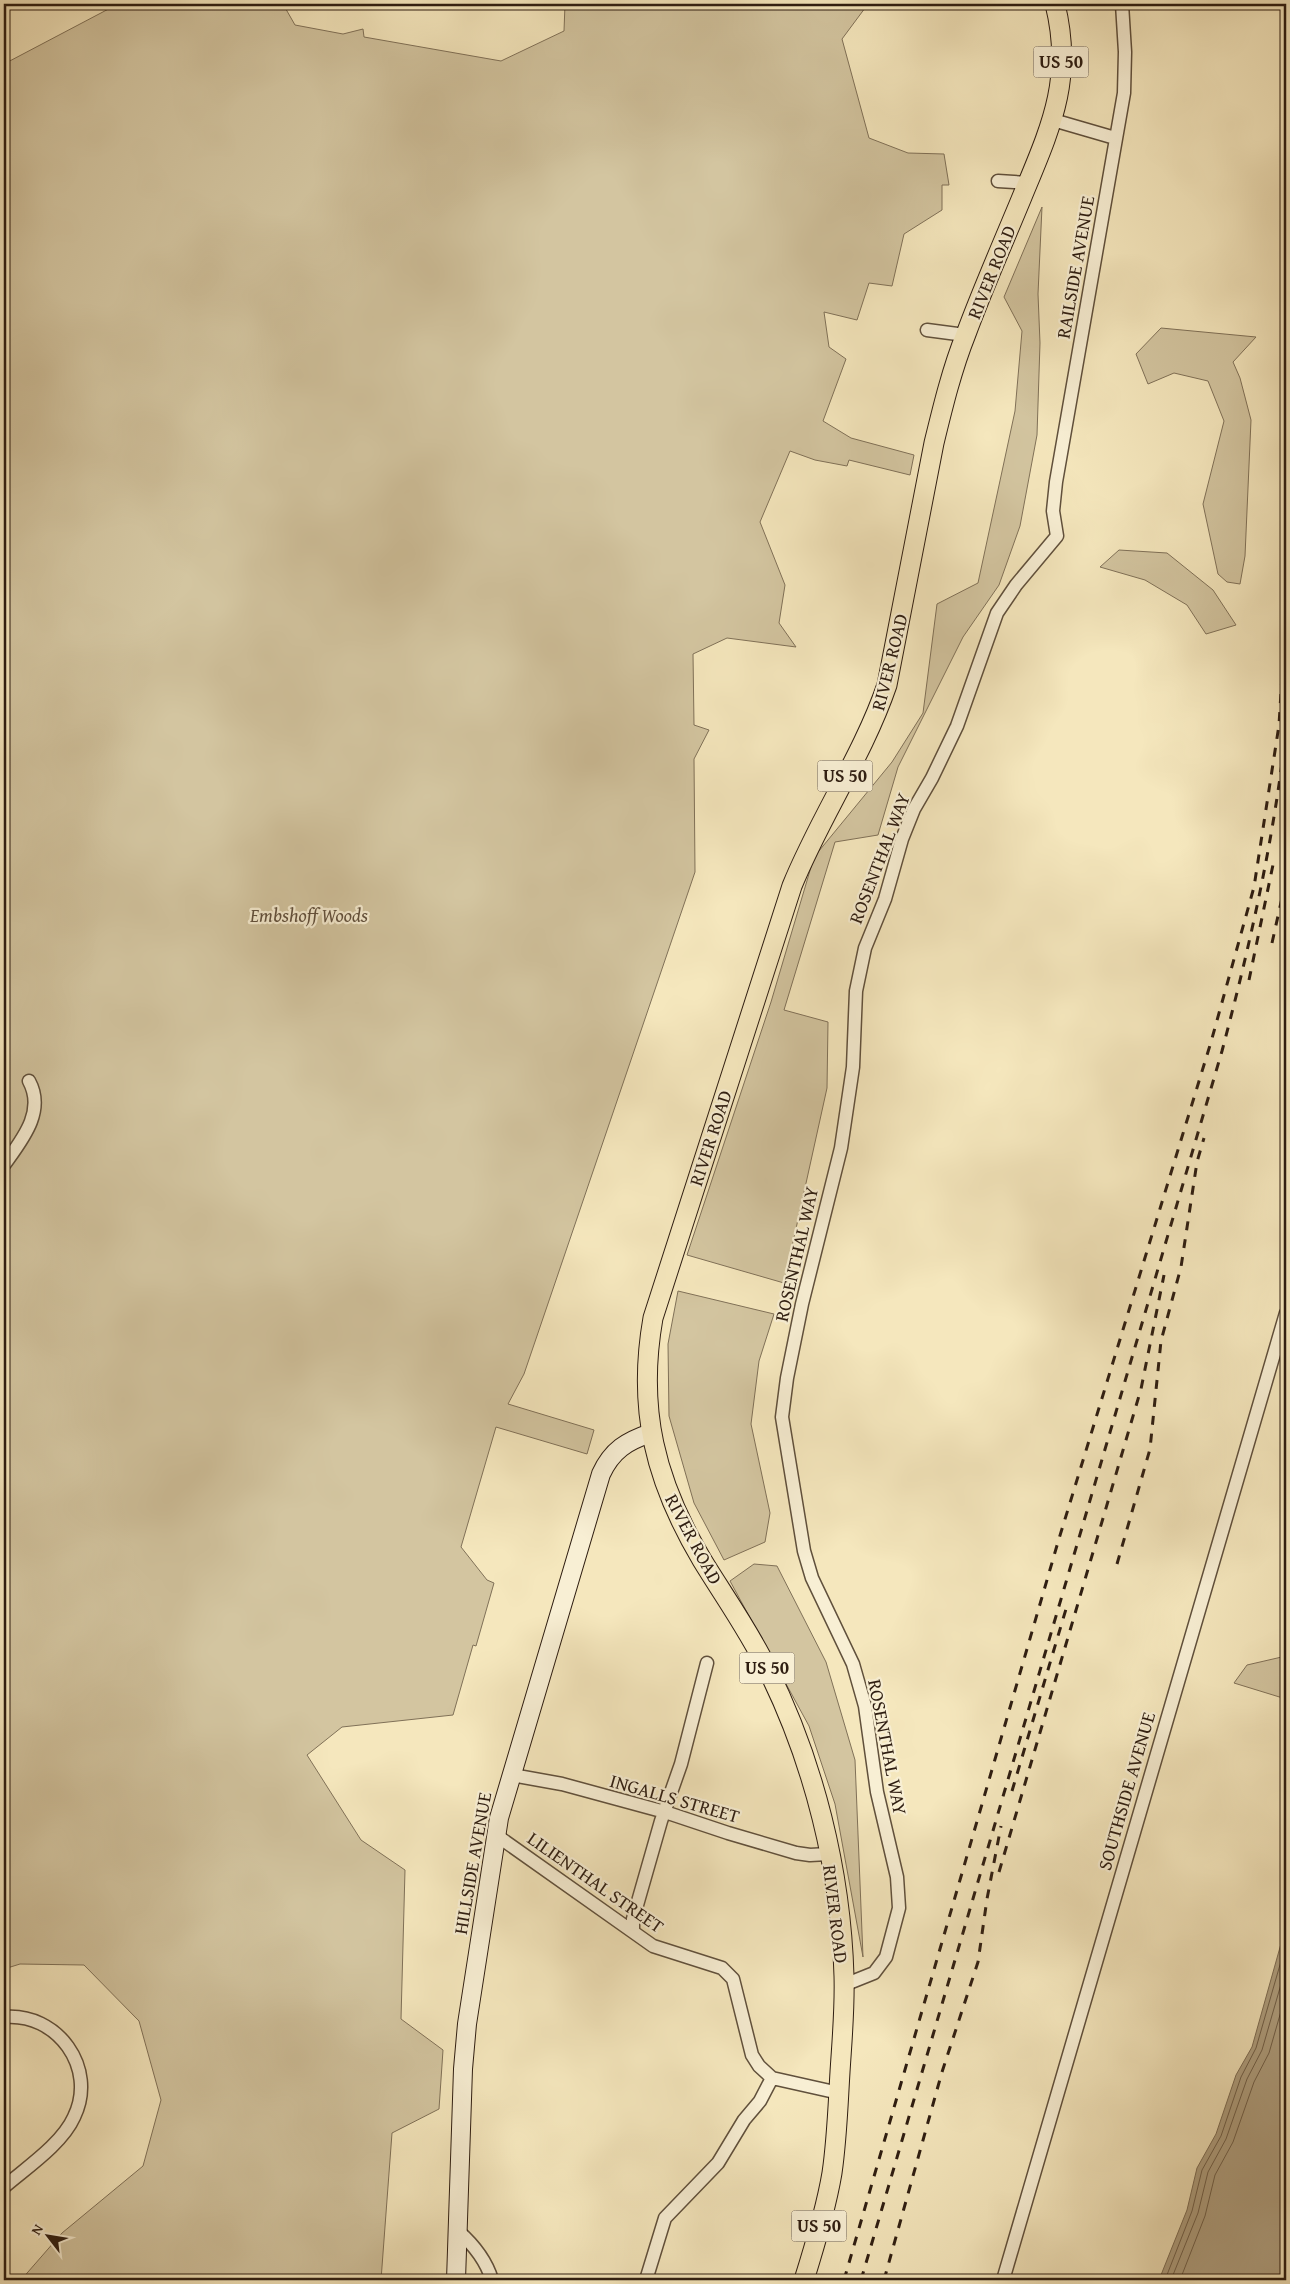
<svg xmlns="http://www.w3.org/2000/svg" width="1290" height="2284" font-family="'Gentium Book Plus',serif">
<rect width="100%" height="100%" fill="#f5e7bd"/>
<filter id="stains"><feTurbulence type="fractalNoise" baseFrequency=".004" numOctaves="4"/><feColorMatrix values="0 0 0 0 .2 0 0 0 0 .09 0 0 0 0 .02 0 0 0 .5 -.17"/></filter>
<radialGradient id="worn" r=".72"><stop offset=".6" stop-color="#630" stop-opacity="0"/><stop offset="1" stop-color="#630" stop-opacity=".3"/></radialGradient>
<!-- green -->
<path fill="#d3c5a0" stroke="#807158" d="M118 4H283L295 25 343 34 363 29 364 37 501 61 564 31 565 4H868L842 39 869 138 908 153 944 154 949 185H942V210L904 234 892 286 869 283 857 320 824 312 829 347 846 359 823 421 851 438 914 455 910 475 849 460 847 466 815 460 790 451 760 522 785 585 779 623 796 647 727 638 693 654 694 725 709 730 694 759 695 872 524 1374 508 1404 594 1430 587 1454 496 1427 461 1547 487 1580 494 1583 476 1646 473 1645 453 1715 342 1727 307 1755 361 1840 405 1870 401 2019 443 2050 439 2109 392 2133 381 2280H21L62 2233 143 2166 161 2100 139 2021 84 1965 20 1964 4 1969V64Z
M1042 207 1038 294 1040 343 1037 435 1020 526 999 585 963 637 898 767 878 835 835 842 784 1010 828 1022 827 1088 784 1283 687 1255 771 1002 814 857 892 762 923 713 937 604 978 583 1015 411 1022 331 1004 297Z
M1161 328 1256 337 1233 362 1240 378 1251 420 1245 556 1240 584 1227 582 1218 574 1203 504 1224 421 1208 381 1174 373 1148 384 1136 354Z
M1119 550 1167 553 1213 590 1236 625 1206 634 1187 605 1145 580 1100 567Z
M678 1291 774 1314 759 1361 751 1424 770 1513 765 1542 724 1560 694 1503 669 1416 668 1344Z
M754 1564 777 1566 826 1662 855 1760 863 1957 835 1804 809 1726 730 1581Z
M1286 1656V1699L1234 1683 1247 1665Z"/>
<!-- water -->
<path fill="#b1a283" stroke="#7d6d55" d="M1286 1926V2280H1159L1187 2210 1197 2168 1216 2134 1236 2075 1252 2047Z"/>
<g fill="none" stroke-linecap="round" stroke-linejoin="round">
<!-- shore -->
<path stroke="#70604a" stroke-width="1" d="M1165 2280 1192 2211 1202 2170 1221 2136 1241 2077 1256 2048 1286 1944
M1171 2280 1198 2213 1208 2172 1226 2139 1247 2079 1262 2050 1286 1967
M1180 2280 1205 2216 1215 2175 1233 2142 1254 2082 1269 2053 1286 1994"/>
<!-- street casing -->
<g stroke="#60503c" stroke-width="15">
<path id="street" d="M1053 120 1115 138
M998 181 1028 183
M927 330 965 335
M4 1165C21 1141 46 1112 29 1081
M512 1775 562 1784 665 1812 728 1833 796 1853 810 1855 828 1854
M496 1835 653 1946 722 1968 733 1979 752 2055 759 2066 772 2078 839 2093
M633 1931V1919L661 1821 681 1764 707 1663
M844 1985 874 1973 886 1957 899 1908 897 1877 877 1792 865 1706 853 1664 812 1578 804 1551 782 1417 787 1378 802 1304 841 1148 853 1067 856 991 865 948 885 899 902 839 914 809 932 778 957 726 997 613 1016 585 1057 536 1053 511 1056 482 1124 93 1125 52 1122 4
M4 2017C57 2012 98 2068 74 2117 62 2144 26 2168 4 2187
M458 2231C474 2245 486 2260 492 2280
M646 2280 665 2218 718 2163 744 2120 760 2101 772 2078
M1003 2280 1286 1313"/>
</g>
<!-- secondary casing -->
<g stroke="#2e1d11" stroke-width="20">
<path id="secondary" d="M456 2280 463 2069 467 2024 499 1818 601 1474C612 1450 627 1441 651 1433"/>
</g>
<!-- primary casing -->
<g stroke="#2e1d11" stroke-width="21">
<path id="primary" d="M804 2280C815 2245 826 2209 832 2173 837 2139 838 2105 840 2072 842 2040 845 2008 844 1976 841 1871 814 1762 767 1668 749 1631 724 1596 702 1560 655 1481 637 1409 653 1318L792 886C820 817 863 755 887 685L934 443C943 406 952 369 966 334 983 288 1003 243 1022 197 1050 129 1074 80 1055 4"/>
</g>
<!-- street -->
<use href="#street" stroke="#f8efd4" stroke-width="12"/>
<!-- secondary -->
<use href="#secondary" stroke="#f8efd4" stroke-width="18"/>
<!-- primary -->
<use href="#primary" stroke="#f5e7bd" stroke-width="19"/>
<!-- rail -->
<path stroke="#2e1d11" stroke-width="3" stroke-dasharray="9 9" stroke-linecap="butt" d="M1272 943 1286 880
M1249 980 1274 860
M1117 1564 1150 1449 1161 1341 1181 1267 1197 1162 1204 1138
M1012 1791 1066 1609
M999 1872 1141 1389 1164 1275
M844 2280 1058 1542 1211 1042 1254 887 1279 725 1286 611
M861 2280 1222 1051C1250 945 1274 839 1286 730
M884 2280 942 2072 978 1962 987 1899 1001 1826"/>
</g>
<g text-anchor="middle" stroke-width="4.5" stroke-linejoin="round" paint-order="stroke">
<!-- shield labels -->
<g fill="#f8efd4" stroke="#6b5c4c" stroke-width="1">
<rect x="1033.5" y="46.5" width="55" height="31" rx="4"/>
<rect x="817.5" y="760.5" width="55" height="31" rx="4"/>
<rect x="739.5" y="1652.5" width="55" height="31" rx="4"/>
<rect x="791.5" y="2210.5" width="55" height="31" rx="4"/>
</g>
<g font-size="18" font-weight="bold" fill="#2e1d11">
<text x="1061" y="68">US 50</text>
<text x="845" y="782">US 50</text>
<text x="767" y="1674">US 50</text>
<text x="819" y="2232">US 50</text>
</g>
<!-- street labels -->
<g font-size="19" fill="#2e1d11" stroke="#f8efd4">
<text transform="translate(1075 267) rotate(-80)" y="7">RAILSIDE AVENUE</text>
<text transform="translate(991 272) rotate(-68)" y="7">RIVER ROAD</text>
<text transform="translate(889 662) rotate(-76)" y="7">RIVER ROAD</text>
<text transform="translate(879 858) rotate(-69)" y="7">ROSENTHAL WAY</text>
<text transform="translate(710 1138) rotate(-72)" y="7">RIVER ROAD</text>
<text transform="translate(796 1254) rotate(-77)" y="7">ROSENTHAL WAY</text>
<text transform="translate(694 1539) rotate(62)" y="7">RIVER ROAD</text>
<text transform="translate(888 1747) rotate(79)" y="7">ROSENTHAL WAY</text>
<text transform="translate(1126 1791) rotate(-74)" y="7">SOUTHSIDE AVENUE</text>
<text transform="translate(675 1798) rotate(16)" y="7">INGALLS STREET</text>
<text transform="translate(472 1863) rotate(-80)" y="7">HILLSIDE AVENUE</text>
<text transform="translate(596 1882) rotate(35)" y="7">LILIENTHAL STREET</text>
<text transform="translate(836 1914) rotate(83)" y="7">RIVER ROAD</text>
</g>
<!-- park labels -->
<g font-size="19" font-style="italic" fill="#604f3c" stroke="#f8efd4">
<text x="309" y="922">Embshoff Woods</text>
</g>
</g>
<!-- margin -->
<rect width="1290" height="2284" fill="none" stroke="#f5e7bd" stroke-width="20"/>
<rect x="5" y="5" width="1280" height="2274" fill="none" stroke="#2e1d11" stroke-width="2.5"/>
<rect x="10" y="10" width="1270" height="2264" fill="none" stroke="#2e1d11"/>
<!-- north arrow -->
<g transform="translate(48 2236) rotate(301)" stroke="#f8efd4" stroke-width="4" paint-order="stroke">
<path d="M0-4L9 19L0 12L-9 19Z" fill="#2e1d11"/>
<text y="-8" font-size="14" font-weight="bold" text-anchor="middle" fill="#2e1d11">N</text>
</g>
<rect width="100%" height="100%" filter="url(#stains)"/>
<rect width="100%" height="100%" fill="url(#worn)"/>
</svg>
